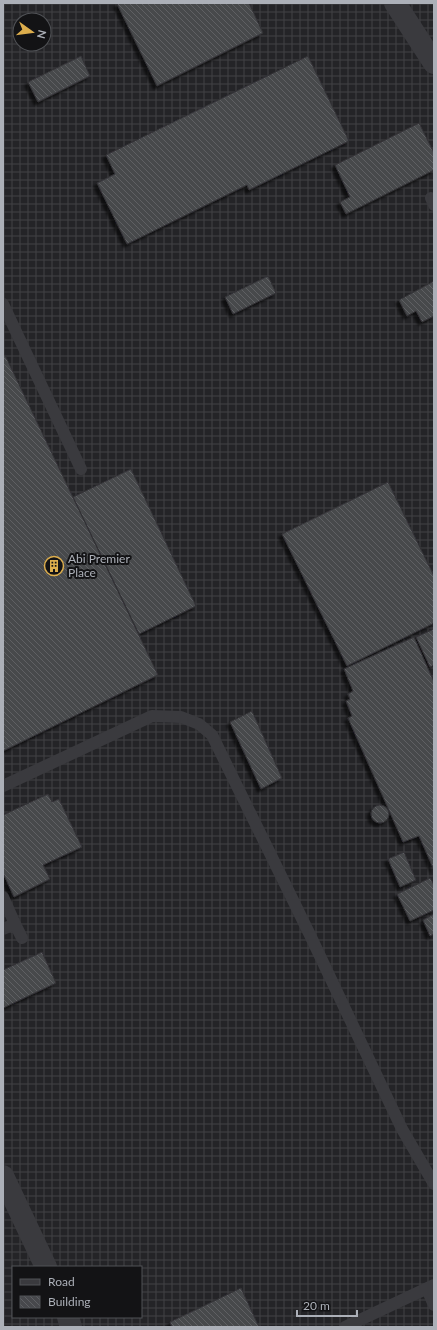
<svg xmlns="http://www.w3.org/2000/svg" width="437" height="1330" font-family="Lato,sans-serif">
<defs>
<pattern id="industrial-grid" width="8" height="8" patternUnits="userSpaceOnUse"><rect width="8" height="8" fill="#242427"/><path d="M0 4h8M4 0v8" fill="none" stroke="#414144"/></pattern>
<pattern id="building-back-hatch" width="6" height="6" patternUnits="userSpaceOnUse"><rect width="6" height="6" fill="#47484c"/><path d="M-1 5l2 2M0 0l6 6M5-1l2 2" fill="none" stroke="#5f6064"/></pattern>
<filter id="shadow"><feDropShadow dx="-3.5" dy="3.5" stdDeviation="1" flood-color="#0009"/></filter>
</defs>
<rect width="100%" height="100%" fill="#18181a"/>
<!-- industrial -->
<path fill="url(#industrial-grid)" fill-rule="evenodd" d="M3 3H434V1327H3ZM20 20H44V44H20ZM13 1267H141V1317H13Z"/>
<!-- building -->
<path fill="url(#building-back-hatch)" stroke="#333236" filter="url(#shadow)" d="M119 3H249L263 33 157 86 117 4Z
M81 56 90 76 38 102 28 82Z
M308 56 349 141 249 190 247 185 127 244 97 183 115 174 106 155Z
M419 123 434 153V170L346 214 340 202 350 197 335 165Z
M268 276 276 293 233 314 225 297Z
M434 281V316L422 322 416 311 407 316 399 300Z
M3 351 158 675 3 751Z
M131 469 196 606 139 634 73 497Z
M388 482 434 576V623L347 666 282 534Z
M434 629V665L430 667 416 637Z
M414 637 434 682V870L419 836 403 842 348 718 352 716 346 701 350 699 348 694 353 691 344 669Z
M252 711 282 778 261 789 230 722Z
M48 794 52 802 59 799 82 847 43 865 50 879 14 897 3 873V815Z
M371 814a9 9 0 1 1 18 0a9 9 0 1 1-18 0Z
M404 852 416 880 400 887 388 859Z
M430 878 434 885V910L410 921 397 894Z
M434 914V934L430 936 423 920Z
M42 952 56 983 3 1008V970Z
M241 1288 259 1327H172L170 1322Z"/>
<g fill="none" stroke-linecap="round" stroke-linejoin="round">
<!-- service -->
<path stroke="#3a3a3e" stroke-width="12" d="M431 198 434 205
M3 304 81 469
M3 786 152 716 181 717 199 724 212 735 310 935 402 1129 434 1184
M3 897 15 924 3 929
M15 924 22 938
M427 1289 434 1305
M345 1327 434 1285"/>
<!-- minor -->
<path stroke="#3a3a3e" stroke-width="22" d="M395 3 434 63
M3 1176 46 1267
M68 1317 71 1327"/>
</g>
<!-- icons -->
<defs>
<g id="building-ring" transform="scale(1)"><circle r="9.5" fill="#131315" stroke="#ddae4d" stroke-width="1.5"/><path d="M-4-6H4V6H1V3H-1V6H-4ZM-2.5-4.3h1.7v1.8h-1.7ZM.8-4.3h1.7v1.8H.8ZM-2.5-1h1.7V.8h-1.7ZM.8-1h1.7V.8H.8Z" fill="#ddae4d"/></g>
</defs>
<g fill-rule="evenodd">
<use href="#building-ring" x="54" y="566"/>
</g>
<g text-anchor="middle" stroke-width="4" stroke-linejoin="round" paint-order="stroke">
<!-- poi labels -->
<g font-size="12" fill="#acb0b8" stroke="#131315" text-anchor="start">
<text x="68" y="563">Abi Premier<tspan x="68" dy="14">Place</tspan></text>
</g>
</g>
<!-- border -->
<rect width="437" height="1330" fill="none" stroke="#acb0b8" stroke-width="8"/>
<!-- legend -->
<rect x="12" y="1266" width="130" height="52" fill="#131315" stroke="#505256"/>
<rect x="20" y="1279" width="20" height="6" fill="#3a3a3e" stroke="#505256"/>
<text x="48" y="1286" font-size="12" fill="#acb0b8">Road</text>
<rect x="20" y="1296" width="20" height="12" fill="url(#building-back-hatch)" stroke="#505256"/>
<text x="48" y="1306" font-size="12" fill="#acb0b8">Building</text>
<!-- north arrow -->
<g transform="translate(32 32) rotate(104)"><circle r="19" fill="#131315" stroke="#505256"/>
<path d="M0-3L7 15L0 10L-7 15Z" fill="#ddae4d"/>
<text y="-6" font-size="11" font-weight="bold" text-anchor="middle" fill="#acb0b8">N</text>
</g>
<!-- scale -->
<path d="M297 1310v6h60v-6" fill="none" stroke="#acb0b8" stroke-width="2"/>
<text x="303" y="1310" font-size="12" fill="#acb0b8" stroke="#131315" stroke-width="3" paint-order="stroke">20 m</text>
</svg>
